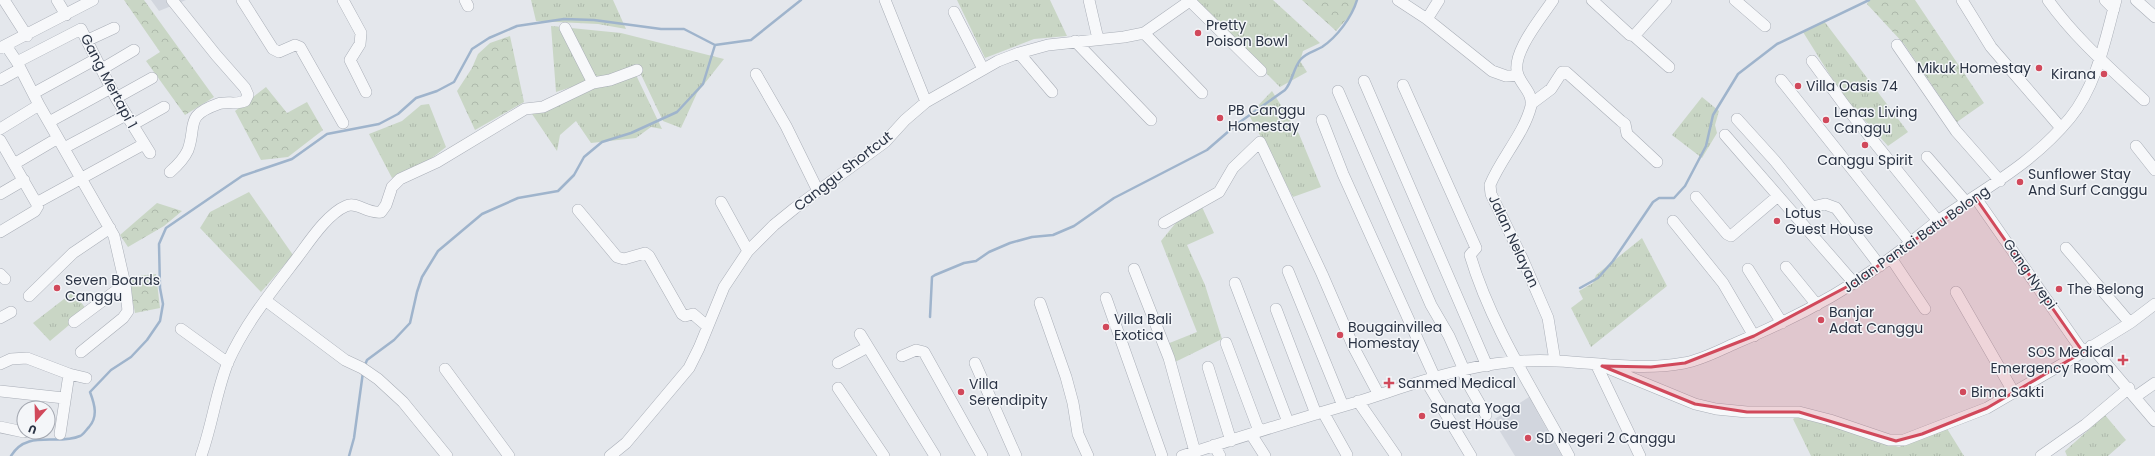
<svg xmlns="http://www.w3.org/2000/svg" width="2155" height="456" font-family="Poppins,sans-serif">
<defs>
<pattern id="grass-tufts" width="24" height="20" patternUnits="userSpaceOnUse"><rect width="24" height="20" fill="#c9d6c5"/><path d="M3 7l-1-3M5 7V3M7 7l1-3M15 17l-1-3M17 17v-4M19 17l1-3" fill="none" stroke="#adb8ab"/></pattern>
<pattern id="forest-crowns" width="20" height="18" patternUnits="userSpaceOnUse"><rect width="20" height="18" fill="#c9d6c5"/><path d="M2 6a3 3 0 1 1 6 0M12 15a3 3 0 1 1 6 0" fill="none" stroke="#adb8ab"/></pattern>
</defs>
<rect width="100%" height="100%" fill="#e4e7ec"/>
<!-- built -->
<path fill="#d2d6de" d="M151 0H186L159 11Z
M1529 397 1562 456H1515L1493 420Z"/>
<!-- grass -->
<path fill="url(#grass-tufts)" d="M531 0H613L626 29 598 24 536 21Z
M957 0H1050L1067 36 1034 39 985 58Z
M1198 0H1273L1320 43 1303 51 1300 61 1307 72 1280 87 1195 2Z
M1824 21 1908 132 1888 146 1843 96 1803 32Z
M551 26 621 33 724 59 697 93 681 128 663 121 637 66 556 92Z
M636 75 662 129 651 127 636 138 591 143 576 121 560 135 557 151 530 111 575 93Z
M1272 91 1299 134 1321 187 1293 197 1249 115Z
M1702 97 1719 111 1715 125 1717 133 1702 158 1672 135Z
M429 104 446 147 423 165 392 178 369 134 402 121 421 105Z
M249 192 293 255 261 292 200 228 210 212Z
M1202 207 1214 233 1187 245 1205 285 1222 339 1173 363 1167 344 1197 332 1161 241 1179 219Z
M1642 238 1667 286 1591 347 1571 308 1583 299 1579 291 1593 283 1596 275Z
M73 292 87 310 50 341 33 323Z
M1799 415 1899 447 1946 427 1964 456H1811L1793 419Z
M2105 415 2126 440 2108 456H2067L2065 451Z"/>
<!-- forest -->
<path fill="url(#forest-crowns)" d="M124 0H144L214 97 185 115 146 61 160 52Z
M1302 0H1357L1352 13 1336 31Z
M1869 0H1915L1984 103 1957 122 1904 44 1867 4Z
M510 36 524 102 475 130 457 91 472 68 478 54 490 43Z
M266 87 287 113 307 102 323 130 288 157 261 160 235 111Z
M157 203 182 211 164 226 128 247 120 235Z
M156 274 160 308 135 313 128 277Z"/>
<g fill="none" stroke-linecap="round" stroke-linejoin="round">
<!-- stream -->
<path stroke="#9fb4cc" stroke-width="2.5" d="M1580 288 1598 278 1613 261 1653 202 1659 198H1674L1685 186 1706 146 1713 115 1738 74 1777 44 1869 0
M930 317 932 277 935 275 964 263 976 261 989 252 1010 243 1032 237 1053 235 1074 226 1114 198 1207 150 1237 124 1285 90C1293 81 1293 68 1301 59 1306 53 1315 51 1322 47 1337 37 1352 17 1357 0
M365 365 367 360 394 340 410 323 417 292 422 277 438 251 482 214 518 198 558 191 574 175 584 157 602 142 631 133 677 112 703 84 715 45
M11 456C27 429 57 446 80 436 83 435 86 430 89 427 98 417 95 405 90 392L111 370 131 357 147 340 160 321 163 304 160 288 159 244 166 228 242 176 292 159 327 134 379 124 398 114 416 98 437 91 454 82 472 49 489 38 517 26 564 19 594 20 661 29H684L715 45 751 40 801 0
M349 456 354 438 363 372"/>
<!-- minor casing -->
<g stroke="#a9aeb7" stroke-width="12">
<path id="minor" d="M4 0 27 36
M57 0 66 15
M242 0 273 49 279 52 295 45 300 47 343 123
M343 0 361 33 360 44 350 60 366 92
M465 0 468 6
M885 0 926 102
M1089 0 1098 39
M1398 0 1427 19 1492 71 1506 76 1518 75
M1553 0C1542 17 1510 54 1518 75 1522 86 1533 93 1531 106 1524 134 1501 158 1490 185L1491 194 1523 260 1548 318 1555 361
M1592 0 1630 35 1634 36 1669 67
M1735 0 1765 26
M1962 0 1991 47 2061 128
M2048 0C2075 38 2110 68 2144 100
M2105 0 2114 9
M2136 0 2155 17
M1190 1 1261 71
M954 12 983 69
M1427 19 1439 0
M565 28 593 83
M1144 33 1202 93
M1634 36 1666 0
M88 40 114 28
M1075 41 1151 120
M1897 45 1956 131 2000 181
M7 47 17 62 39 105 114 236 125 284 128 311 123 318 81 352
M0 48 93 0
M1019 53 1052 92
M1812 61 1845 106 1938 221
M17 62 81 29 116 98 150 153
M102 69 134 50
M756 74 786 126 818 191
M0 80 20 69
M1781 80 1910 242
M1364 81 1487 366
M1403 85 1476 248 1470 255C1491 326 1534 391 1569 456
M1338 91 1431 305 1449 336 1464 370
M34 93 96 59
M116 98 152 78
M1531 104 1551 89 1562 72H1566L1621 121 1625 124 1627 134 1657 162
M1737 119 1775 161 1812 207 1825 204 1836 208 1880 266
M1322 120 1343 174 1435 378
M49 122 111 88
M132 125 164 107
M0 129 39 105
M1725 135 1854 283
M0 140 38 206 35 211 0 232
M2136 146 2155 170
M64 148 126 115
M1927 157 1966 202
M14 164 58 138
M170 172C178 165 184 159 188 150 197 125 184 116 218 104 226 101 237 105 245 101L248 95 245 88 216 55 172 0
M0 194 24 180
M1696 197 1727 234 1731 236 1778 196
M1975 197 2083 352
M38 202 144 144
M721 202 748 251
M578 210 617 257 624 259 645 253 649 256 682 314 685 316 693 314 707 326
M1673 221 1723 283 1754 336
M1164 223 1219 192 1233 168 1260 142 1322 274 1354 348 1379 395
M2066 248 2130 323
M1891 258 1925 309
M1786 267 1817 305
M1134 269 1169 358 1195 452
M1748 269 1782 323
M1288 271 1343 406
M0 274 5 279
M1235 283 1288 422
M1956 292 2014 393
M29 296 73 253 110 228
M1106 298 1162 456
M265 300 345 360 362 368 378 379 403 402 447 456
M1040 303 1066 377 1073 403 1078 434 1088 456
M1276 309 1316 414
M0 318 11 312
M74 322 125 284
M181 329 228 363
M860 334 935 456
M1226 343 1259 431
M2091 346 2155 421
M902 356 916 350 924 352 982 456
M838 363 868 347
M975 363 1016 456
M0 364 11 359 27 358 69 374 86 378
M1596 364 1640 456
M1208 367 1231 441
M445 369 509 456
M1610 369 1695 404 1716 409 1747 412H1799L1830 420 1889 440H1904L1987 408 2083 352 2130 323 2155 304
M1463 370 1466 380 1486 415
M1426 381 1471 456
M838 388 884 456
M0 391 64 398
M2135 397 2155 383
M1358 401 1396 456
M1323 412 1347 455
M0 427 24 432
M60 434 69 374
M1251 434 1265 456
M1214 445 1220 456
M201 456C212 426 216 392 228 362 245 324 271 292 297 258 309 242 327 214 346 206 357 201 367 214 381 212L386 205 392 187 400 179 437 162 525 109 543 107 593 83 610 80 637 70
M610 456 626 443 689 368 699 348 724 287 748 251 774 225 795 208 885 142 905 120 926 102 998 61 1019 53 1048 45 1124 37 1144 33 1191 0
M1182 456C1240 437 1298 419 1357 402 1392 391 1427 378 1463 370 1493 363 1527 359 1557 361 1600 363 1642 371 1684 363 1702 360 1720 350 1736 343 1787 322 1837 296 1882 264 1902 251 1920 234 1939 220 1987 187 2032 164 2070 118 2097 85 2105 40 2116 0
M2041 456 2085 425 2129 388"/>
</g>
<!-- minor -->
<use href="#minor" stroke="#f7f8fa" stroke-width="11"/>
</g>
<!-- marked area -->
<path fill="#d1495b" fill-opacity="0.2" stroke="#d1495b" stroke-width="3" stroke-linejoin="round" d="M1975 197 2083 352 1987 408 1922 434 1896 441 1799 412H1747L1695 404 1602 366 1651 367 1685 363 1754 336 1854 283Z"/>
<!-- markers -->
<g fill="#d1495b" stroke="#f4f6f9" stroke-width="1.5">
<circle cx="1198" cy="33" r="4"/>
<circle cx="2039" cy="68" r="4"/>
<circle cx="2104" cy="74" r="4"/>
<circle cx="1798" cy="86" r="4"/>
<circle cx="1220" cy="118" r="4"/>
<circle cx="1826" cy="120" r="4"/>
<circle cx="1865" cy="145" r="4"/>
<circle cx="2020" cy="182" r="4"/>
<circle cx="1777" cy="221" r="4"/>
<circle cx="57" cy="288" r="4"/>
<circle cx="2059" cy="289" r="4"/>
<circle cx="1821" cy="320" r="4"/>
<circle cx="1106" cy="327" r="4"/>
<circle cx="1340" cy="335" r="4"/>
<path d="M2121 354h4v4h4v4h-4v4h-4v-4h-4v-4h4z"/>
<path d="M1387 377h4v4h4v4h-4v4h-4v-4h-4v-4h4z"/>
<circle cx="961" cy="392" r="4"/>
<circle cx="1963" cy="392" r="4"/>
<circle cx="1422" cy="416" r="4"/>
<circle cx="1528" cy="438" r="4"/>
</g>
<g text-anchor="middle" stroke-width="3" stroke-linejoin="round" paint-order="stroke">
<!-- poi labels -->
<g font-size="14" fill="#2b3445" stroke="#f4f6f9" text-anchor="start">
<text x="1206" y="30">Pretty<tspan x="1206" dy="16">Poison Bowl</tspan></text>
<text x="2031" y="73" text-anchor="end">Mikuk Homestay</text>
<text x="2096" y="79" text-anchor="end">Kirana</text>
<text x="1806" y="91">Villa Oasis 74</text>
<text x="1228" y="115">PB Canggu<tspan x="1228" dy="16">Homestay</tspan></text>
<text x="1834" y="117">Lenas Living<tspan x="1834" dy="16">Canggu</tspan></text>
<text x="1865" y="165" text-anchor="middle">Canggu Spirit</text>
<text x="2028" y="179">Sunflower Stay<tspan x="2028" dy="16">And Surf Canggu</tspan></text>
<text x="1785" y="218">Lotus<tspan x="1785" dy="16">Guest House</tspan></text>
<text x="65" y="285">Seven Boards<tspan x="65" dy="16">Canggu</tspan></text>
<text x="2067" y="294">The Belong</text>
<text x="1829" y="317">Banjar<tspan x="1829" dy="16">Adat Canggu</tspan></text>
<text x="1114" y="324">Villa Bali<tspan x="1114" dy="16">Exotica</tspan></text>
<text x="1348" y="332">Bougainvillea<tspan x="1348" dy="16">Homestay</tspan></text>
<text x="2114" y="357" text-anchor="end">SOS Medical<tspan x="2114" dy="16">Emergency Room</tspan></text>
<text x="1398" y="388">Sanmed Medical</text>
<text x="969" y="389">Villa<tspan x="969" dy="16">Serendipity</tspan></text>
<text x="1971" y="397">Bima Sakti</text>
<text x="1430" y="413">Sanata Yoga<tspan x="1430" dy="16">Guest House</tspan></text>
<text x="1536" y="443">SD Negeri 2 Canggu</text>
</g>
<!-- street labels -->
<g font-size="14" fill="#2b3445" stroke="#f4f6f9">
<text transform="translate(109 81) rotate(62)" y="5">Gang Mertapi 1</text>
<text transform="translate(843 171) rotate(-38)" y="5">Canggu Shortcut</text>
<text transform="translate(1916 239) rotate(-35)" y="5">Jalan Pantai Batu Bolong</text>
<text transform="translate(1514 241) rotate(65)" y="5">Jalan Nelayan</text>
<text transform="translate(2030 274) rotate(55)" y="5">Gang Nyepi</text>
</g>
</g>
<!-- north arrow -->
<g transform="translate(36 420) rotate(200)"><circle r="19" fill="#f4f6f9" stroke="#a4a8b1"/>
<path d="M0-3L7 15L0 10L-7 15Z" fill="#d1495b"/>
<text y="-6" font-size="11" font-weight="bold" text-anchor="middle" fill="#2b3445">U</text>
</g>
</svg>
